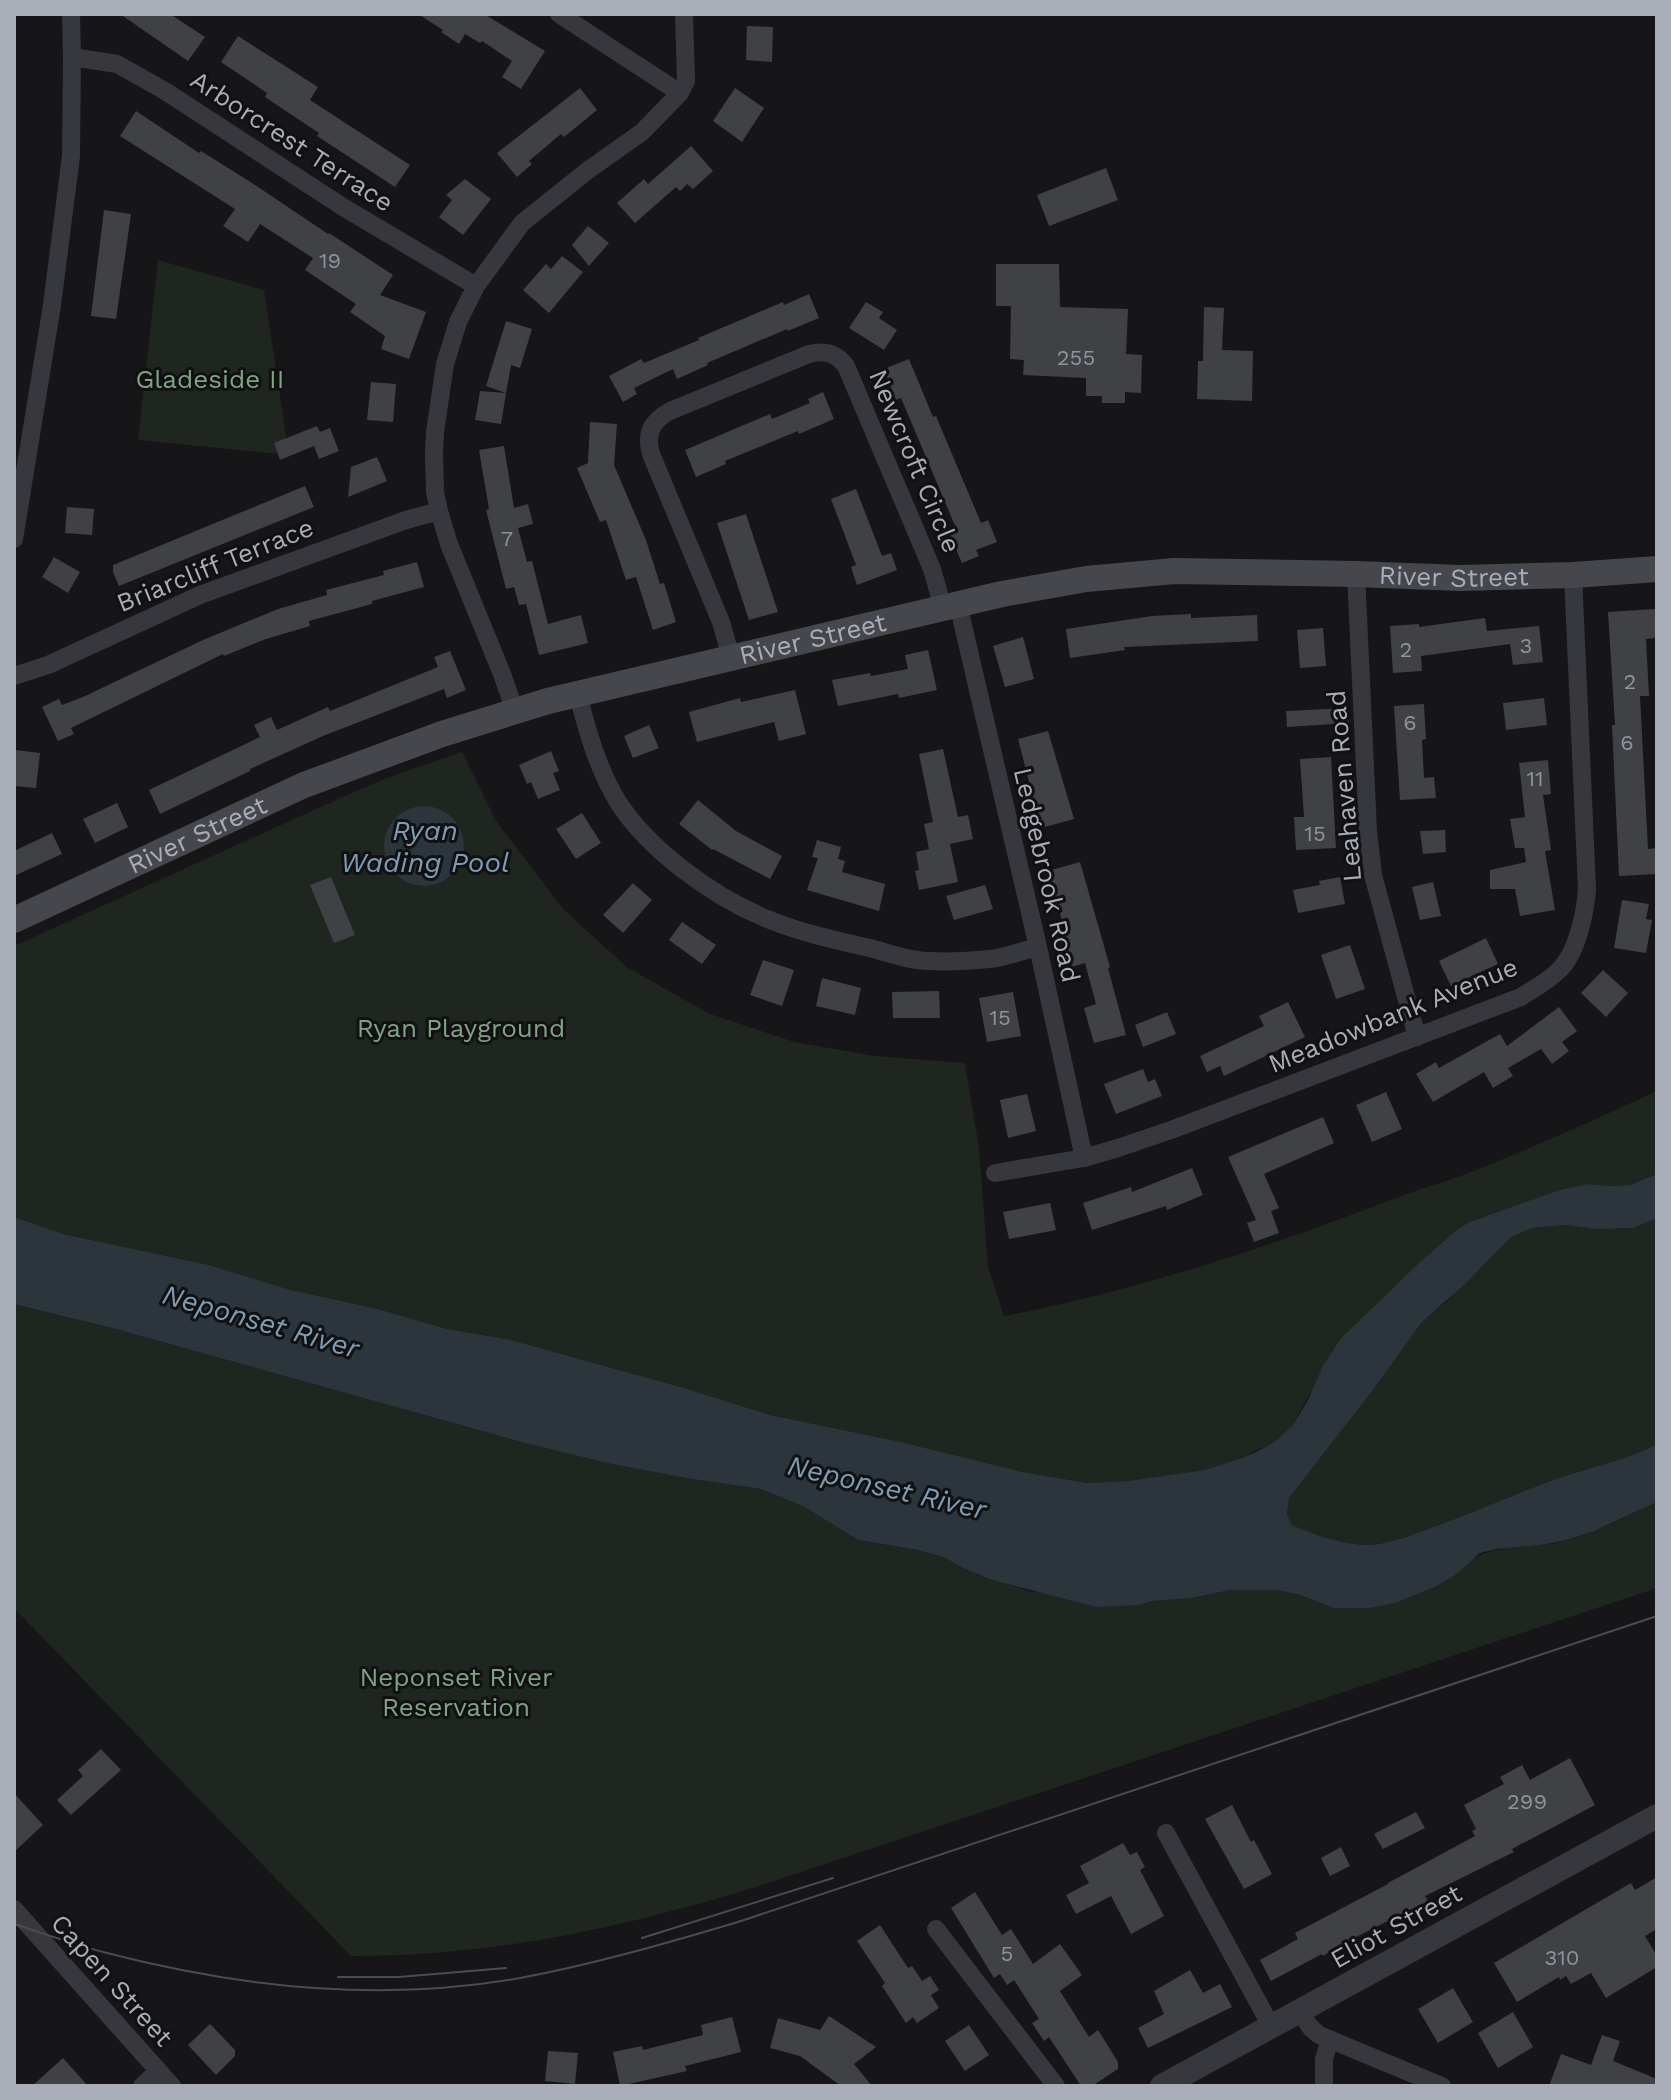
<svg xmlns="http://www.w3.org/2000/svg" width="1671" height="2100" font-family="'Work Sans',sans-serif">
<rect width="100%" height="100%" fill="#161618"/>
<!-- green -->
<path fill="#1e261f" d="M158 260 264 290 289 455 138 440Z
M462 752 496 821 564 910 628 968 710 1014 794 1042 875 1056 965 1063 979 1147 988 1267 1004 1316C1141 1290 1274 1245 1404 1195 1429 1186 1455 1179 1479 1169 1539 1145 1598 1118 1657 1091V1174L1630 1185 1612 1186 1588 1184 1484 1216 1469 1222 1454 1232 1420 1262 1341 1338 1292 1426 1273 1443 1236 1460 1204 1470 1127 1481 1088 1483 1023 1472 901 1442 770 1415 684 1388 511 1340 447 1329 378 1309 291 1290 209 1265 63 1234 14 1217V946L356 791 392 776Z
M1657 1218V1444C1625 1461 1587 1468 1553 1480 1511 1496 1470 1514 1428 1529 1409 1536 1389 1544 1369 1545 1342 1545 1316 1535 1292 1525L1287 1514 1289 1498 1373 1390 1422 1322 1447 1301 1511 1237 1531 1228 1565 1225 1597 1229 1633 1228Z
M14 1304 116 1329 525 1443 607 1463 686 1478 761 1489 803 1506 858 1540 918 1550 943 1557 965 1569 1028 1591 1139 1605 1153 1601 1192 1598 1230 1590H1277L1300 1595 1334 1608 1467 1563C1495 1541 1531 1550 1564 1541 1596 1532 1627 1516 1657 1502V1588L759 1886C626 1927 491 1957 351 1956L14 1608Z"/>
<!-- water -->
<path fill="#2c353c" d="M384 846a40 40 0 1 1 80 0a40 40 0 1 1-80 0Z
M1657 1174V1218L1633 1228 1597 1229 1565 1225 1532 1228 1511 1237 1465 1284 1422 1322 1373 1390 1289 1498 1287 1514 1292 1525C1316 1535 1342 1545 1369 1545 1389 1544 1409 1536 1428 1529 1470 1514 1511 1496 1553 1480 1587 1468 1625 1461 1657 1444V1502L1594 1531 1563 1541 1540 1545 1496 1549 1480 1553 1455 1575 1437 1586 1395 1603 1369 1608H1334L1300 1595 1277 1590H1230L1192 1598 1153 1601 1139 1605 1097 1607 996 1581 965 1569 943 1557 918 1550 858 1540 803 1506 761 1489 686 1478 607 1463 525 1443 116 1329 14 1304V1217L63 1234 209 1265 291 1290 378 1309 447 1329 511 1340 684 1388 770 1415 901 1442 1023 1472 1088 1483 1127 1481 1204 1470 1236 1460 1254 1453 1273 1443 1292 1426 1307 1402 1323 1366 1341 1338 1420 1262 1454 1232 1469 1222 1560 1190 1588 1184 1612 1186 1630 1185Z"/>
<!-- building -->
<path fill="#404145" d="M120 14H170L205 37 188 61Z
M418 14H484L545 51 521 89 502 77 512 61 482 41 480 43 465 34 459 44 441 32 443 30Z
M747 26 773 27 772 62 746 60Z
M238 36 318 87 310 100 410 165 395 187 317 136 319 133 265 97 267 93 221 62Z
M580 88 597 110 564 137 561 134 529 161 532 164 517 177 497 153Z
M735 88 764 108 742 142 713 121Z
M136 111 199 153 201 151 252 183 328 234 329 233 393 275 380 295 426 312 409 359 381 349 385 336 350 312 356 304 305 270 313 258 260 224 248 242 223 226 235 209 120 136Z
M691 146 713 171 693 189 687 184 680 191 676 187 635 223 617 203 644 179 648 184Z
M1106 168 1118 200 1049 226 1037 195Z
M465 179 491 199 463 235 439 217 452 200 446 195Z
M104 210 131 214 116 319 91 316Z
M588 226 609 243 589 266 572 245Z
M562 256 583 272 549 313 523 290 546 264 551 269Z
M996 264H1059L1060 307 1128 309 1126 354 1142 355 1141 393 1125 392V403H1102V396H1086V378L1023 375 1024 360 1010 359 1011 306H996Z
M809 294 819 318 788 331 787 329 707 363 708 365 677 379 673 369 634 388 637 394 623 402 609 376 641 359 644 363 699 340 698 338 783 302 784 305Z
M866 302 883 312 879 318 897 330 884 350 849 328Z
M1204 307 1224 308 1222 350 1253 351 1252 401 1197 399 1198 361H1203Z
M506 321 532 329 520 368 511 365 506 393 486 386Z
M909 359 933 417 936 416 981 523 988 520 997 542 976 550 979 556 962 563 948 531 956 528 901 398 896 400 884 369Z
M371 382 396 384 393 422 367 420Z
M480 391 506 393 501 424 475 420Z
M823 392 834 419 799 434 798 431 725 461 726 464 696 477 685 450 770 414 772 419 810 403 808 399Z
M590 422 617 424 614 465 646 540 660 584 664 583 676 622 653 630 636 577 626 580 606 520 600 522 577 468 588 463Z
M317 426 320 432 330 428 339 451 319 459 314 446 280 460 274 443Z
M504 446 514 508 528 504 533 524 518 528 527 562 532 561 548 624 581 615 588 643 539 655 526 604 519 605 514 587 506 589 486 510 489 509 479 450Z
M377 457 387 481 348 497 351 467Z
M305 486 314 507 119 586 113 572V565Z
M856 489 882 556 891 553 897 570 857 585 851 567 856 565 831 499Z
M67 507 94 509 92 535 65 533Z
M746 514 778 612 749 620 717 523Z
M54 557 80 572 68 593 42 577Z
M417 562 424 587 372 601V604L309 621 310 626 266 639 224 656 223 654 71 728 74 734 58 741 42 707 59 699 62 705 83 697 203 640 278 609 327 595 326 590 384 575 383 571Z
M1655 609 1656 638 1646 639 1649 696H1640L1648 849 1657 848V874L1619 876 1612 725H1615L1608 612Z
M1191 614V618L1257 615 1258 641 1124 647 1125 650 1070 658 1066 629 1152 616Z
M1485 618 1487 631 1539 626 1543 662 1513 665 1510 644 1421 656 1422 671 1393 673 1390 626 1419 624V627Z
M1323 628 1326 666 1300 668 1297 630Z
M1023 637 1034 679 1005 687 993 646Z
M928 650 937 690 899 698 898 694 838 706 832 680 870 673 871 676 908 669 905 655Z
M450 651 466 690 447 698 444 689 323 736 250 769V771L160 814 149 790 260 737 254 725 271 717 277 730 328 707 330 711 438 667 434 657Z
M795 690 806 734 779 741 774 722 697 742 689 712 740 698 741 702Z
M1544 698 1547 725 1506 730 1503 703Z
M1424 704 1426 739 1422 740 1424 778 1434 777 1436 798 1400 800 1394 706Z
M1348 708 1349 723 1287 727 1286 711Z
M649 725 659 748 633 758 624 736Z
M1048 731 1074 819 1041 828 1018 739Z
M943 749 958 817 968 815 973 839 950 844 958 882 919 890 915 871 919 870 916 852 929 849 924 824 933 822 919 754Z
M16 750 40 753 36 788 14 786Z
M551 751 559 771 553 773 560 790 538 799 531 782 527 784 519 765Z
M1331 757 1336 848 1296 850 1294 817H1304L1300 759Z
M1548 760 1551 794 1543 795 1551 850 1545 851 1555 910 1520 916 1515 889H1490V870L1526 862 1524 848H1515L1510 819 1525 817 1519 763Z
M698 800 736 831 782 856 770 879 713 849 712 850 679 824Z
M117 803 128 827 95 843 83 819Z
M582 813 601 843 576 859 556 829Z
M1445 830 1446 852 1423 854 1420 831Z
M52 833 62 854 14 876V851Z
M817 840 841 847 838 859 845 861 842 872 885 884 879 911 807 890 818 858 812 857Z
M1080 862 1110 967 1108 968 1126 1035 1094 1043 1084 1008 1096 1004 1085 963 1072 967 1062 932 1065 931 1048 871Z
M331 877 355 935 334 943 310 885Z
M1340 877 1345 904 1298 913 1293 890 1320 885 1319 881Z
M1433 882 1441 916 1420 920 1412 887Z
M633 883 652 900 623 933 603 915Z
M985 885 993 909 954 920 946 896Z
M1622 900 1649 904 1646 919 1652 920 1646 953 1614 948Z
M682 922 716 945 702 964 669 940Z
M1486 938 1498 964 1451 986 1439 961Z
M1350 945 1365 989 1336 999 1321 955Z
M763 960 794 970 782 1006 750 995Z
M1603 970 1628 993 1606 1017 1581 993Z
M822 978 861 988 855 1015 816 1006Z
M939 991 940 1018H893L892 992Z
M1013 992 1021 1036 987 1042 979 998Z
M1288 1002 1305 1037 1224 1076 1220 1066 1207 1072 1200 1056 1264 1026 1259 1016Z
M1559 1007 1577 1031 1562 1042 1569 1051 1552 1064 1541 1049 1508 1068 1513 1076 1493 1088 1484 1072 1433 1102 1416 1074 1436 1062 1439 1068 1500 1034 1507 1046Z
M1167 1012 1176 1034 1143 1047 1135 1025Z
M1143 1069 1148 1082 1155 1079 1162 1096 1116 1114 1104 1084Z
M1386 1092 1402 1129 1372 1142 1356 1105Z
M1027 1094 1036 1131 1008 1138 1000 1100Z
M1323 1117 1334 1143 1264 1174 1279 1208 1271 1211 1279 1233 1254 1242 1247 1223 1256 1220 1228 1157Z
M1192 1168 1203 1195 1167 1210 1166 1206 1092 1230 1083 1203 1131 1187 1132 1192Z
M1050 1203 1056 1230 1009 1239 1003 1212Z
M101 1749 121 1770 71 1815 57 1800 83 1776 78 1770Z
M1570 1758 1595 1805 1512 1849 1514 1852 1425 1896 1428 1901 1342 1944 1323 1956 1322 1954 1271 1981 1260 1960 1298 1939 1295 1933 1388 1884V1883L1475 1836 1472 1831 1476 1829 1464 1805 1504 1784 1500 1777 1522 1765 1530 1780Z
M14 1793 43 1825 14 1852Z
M1232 1805 1251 1842 1254 1840 1272 1874 1244 1889 1205 1819Z
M1416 1812 1425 1828 1383 1849 1374 1834Z
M1123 1843 1130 1855 1137 1852 1145 1867 1140 1870 1164 1916 1131 1934 1111 1896 1076 1914 1066 1895 1089 1883 1080 1866Z
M1341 1847 1350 1866 1330 1876 1321 1858Z
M1657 1877V1929L1645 1936 1657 1956V1967L1606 1998 1591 1973 1571 1984 1566 1976 1560 1980 1559 1977 1517 2002 1494 1963 1631 1883 1635 1890Z
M975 1892 1002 1935 1011 1929 1033 1964 1060 1944 1082 1975 1060 1991 1089 2037 1098 2030 1118 2062V2069L1092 2086H1081L1049 2037 1044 2041 1032 2023 1039 2019 1014 1980 1007 1985 1000 1974 994 1978 951 1908Z
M880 1925 908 1968 912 1966 922 1981 930 1976 939 1990 931 1995 939 2008 917 2023 913 2017 906 2023 882 1986 885 1983 857 1941Z
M1190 1970 1203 1993 1220 1984 1232 2007 1148 2048 1138 2028 1164 2014 1154 1991Z
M1453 1988 1473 2022 1438 2043 1418 2009Z
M1513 2012 1533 2047 1498 2068 1478 2033Z
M829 2016 876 2047 854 2064 872 2086H841L800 2056 770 2048 778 2018 820 2030Z
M732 2017 741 2052 685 2066 687 2071 620 2086 613 2052 642 2046 643 2050 703 2035 701 2025Z
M210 2024 235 2050V2056L216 2075 188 2045Z
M969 2025 989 2055 965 2071 945 2041Z
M1602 2035 1620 2041 1613 2061 1657 2079V2086H1549L1561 2054 1591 2065Z
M548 2051 578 2053 575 2084 545 2081Z
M63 2058 88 2086H32Z"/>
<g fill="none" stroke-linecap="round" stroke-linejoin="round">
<!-- minor -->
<path stroke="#37383d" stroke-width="18" d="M559 14 680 93
M72 57 117 64 165 91 343 207 476 286
M14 539 52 305 71 156 72 57 71 14
M1356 574 1368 831 1373 875 1417 1037
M958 604 1038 947 1084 1158
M731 657 721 622 651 454C645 433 652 421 670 411L809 354C825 350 836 353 846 366L932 569 943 608
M14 676 48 665 200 595 406 520 439 511
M578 694C587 731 598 769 618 802 649 850 712 896 765 918 798 932 834 940 870 948 889 953 910 961 929 961 949 962 971 961 990 959 1006 957 1022 951 1038 947
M515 711 502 674 449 544 439 511 435 492 434 453 435 432 445 364 458 322 476 286 522 223 587 171 642 132 680 93 686 81 684 14
M995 1173 1084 1158 1118 1148 1171 1130 1521 997C1533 989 1547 982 1557 972 1577 955 1585 914 1587 889L1573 575
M1166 1833 1271 2026
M14 1909 172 2086
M936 1929 1056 2086
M1299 2011 1311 2028 1319 2035 1442 2086
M142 2086 158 2071
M1324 2086V2059L1330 2039"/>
<!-- tertiary -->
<path stroke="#37383d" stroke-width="24" d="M1162 2086 1657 1816"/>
<!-- secondary -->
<path stroke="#45474d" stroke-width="26" id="s1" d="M14 920 304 785 442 734 548 701 1002 594 1086 579 1174 571 1356 574 1461 578 1573 575 1657 569"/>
<!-- tram -->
<path stroke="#4a4c52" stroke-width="2" d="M14 1924C45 1934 75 1945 107 1953 238 1987 380 2002 515 1979 591 1965 664 1944 738 1922L1657 1616
M642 1938 833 1878
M338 1977H399L506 1968"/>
</g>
<g text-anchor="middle" stroke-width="6" stroke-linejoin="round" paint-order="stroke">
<!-- number labels -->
<g font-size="22" fill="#8e929b">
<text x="330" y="268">19</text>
<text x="1076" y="365">255</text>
<text x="507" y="546">7</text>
<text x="1526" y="653">3</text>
<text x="1406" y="657">2</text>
<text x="1630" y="689">2</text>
<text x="1410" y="730">6</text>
<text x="1627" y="750">6</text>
<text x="1535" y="786">11</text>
<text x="1315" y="841">15</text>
<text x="1000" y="1025">15</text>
<text x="1527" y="1809">299</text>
<text x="1007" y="1961">5</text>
<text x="1562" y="1965">310</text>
</g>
<!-- street labels -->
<g font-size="26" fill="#a8adb8" stroke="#111113">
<text transform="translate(292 141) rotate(33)" y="9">Arborcrest Terrace</text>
<text transform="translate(915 461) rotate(67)" y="9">Newcroft Circle</text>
<text transform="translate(215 565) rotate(-22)" y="9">Briarcliff Terrace</text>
<text dy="9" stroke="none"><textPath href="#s1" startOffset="1498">River Street</textPath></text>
<text dy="9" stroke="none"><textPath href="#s1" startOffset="850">River Street</textPath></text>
<text transform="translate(1344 786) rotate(-95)" y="9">Leahaven Road</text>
<text dy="9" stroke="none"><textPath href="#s1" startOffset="202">River Street</textPath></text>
<text transform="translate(1047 875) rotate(77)" y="9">Ledgebrook Road</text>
<text transform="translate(1393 1015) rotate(-22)" y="9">Meadowbank Avenue</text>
<text transform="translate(1396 1926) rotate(-29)" y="9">Eliot Street</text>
<text transform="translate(112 1980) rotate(48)" y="9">Capen Street</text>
</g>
<!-- park labels -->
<g font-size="26" fill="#7fa381" stroke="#111113">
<text x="210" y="388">Gladeside II</text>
<text x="461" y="1037">Ryan Playground</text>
<text x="456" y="1686">Neponset River<tspan x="456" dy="30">Reservation</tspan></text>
</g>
<!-- water labels -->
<g font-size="28" font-style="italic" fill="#7f9bb3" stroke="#111113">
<text x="425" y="840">Ryan<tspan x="425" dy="32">Wading Pool</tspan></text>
<text transform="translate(261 1321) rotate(16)" y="10">Neponset River</text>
<text transform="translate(887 1487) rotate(13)" y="10">Neponset River</text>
</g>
</g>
<!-- border -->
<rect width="1671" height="2100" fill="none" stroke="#a8adb8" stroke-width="32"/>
</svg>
